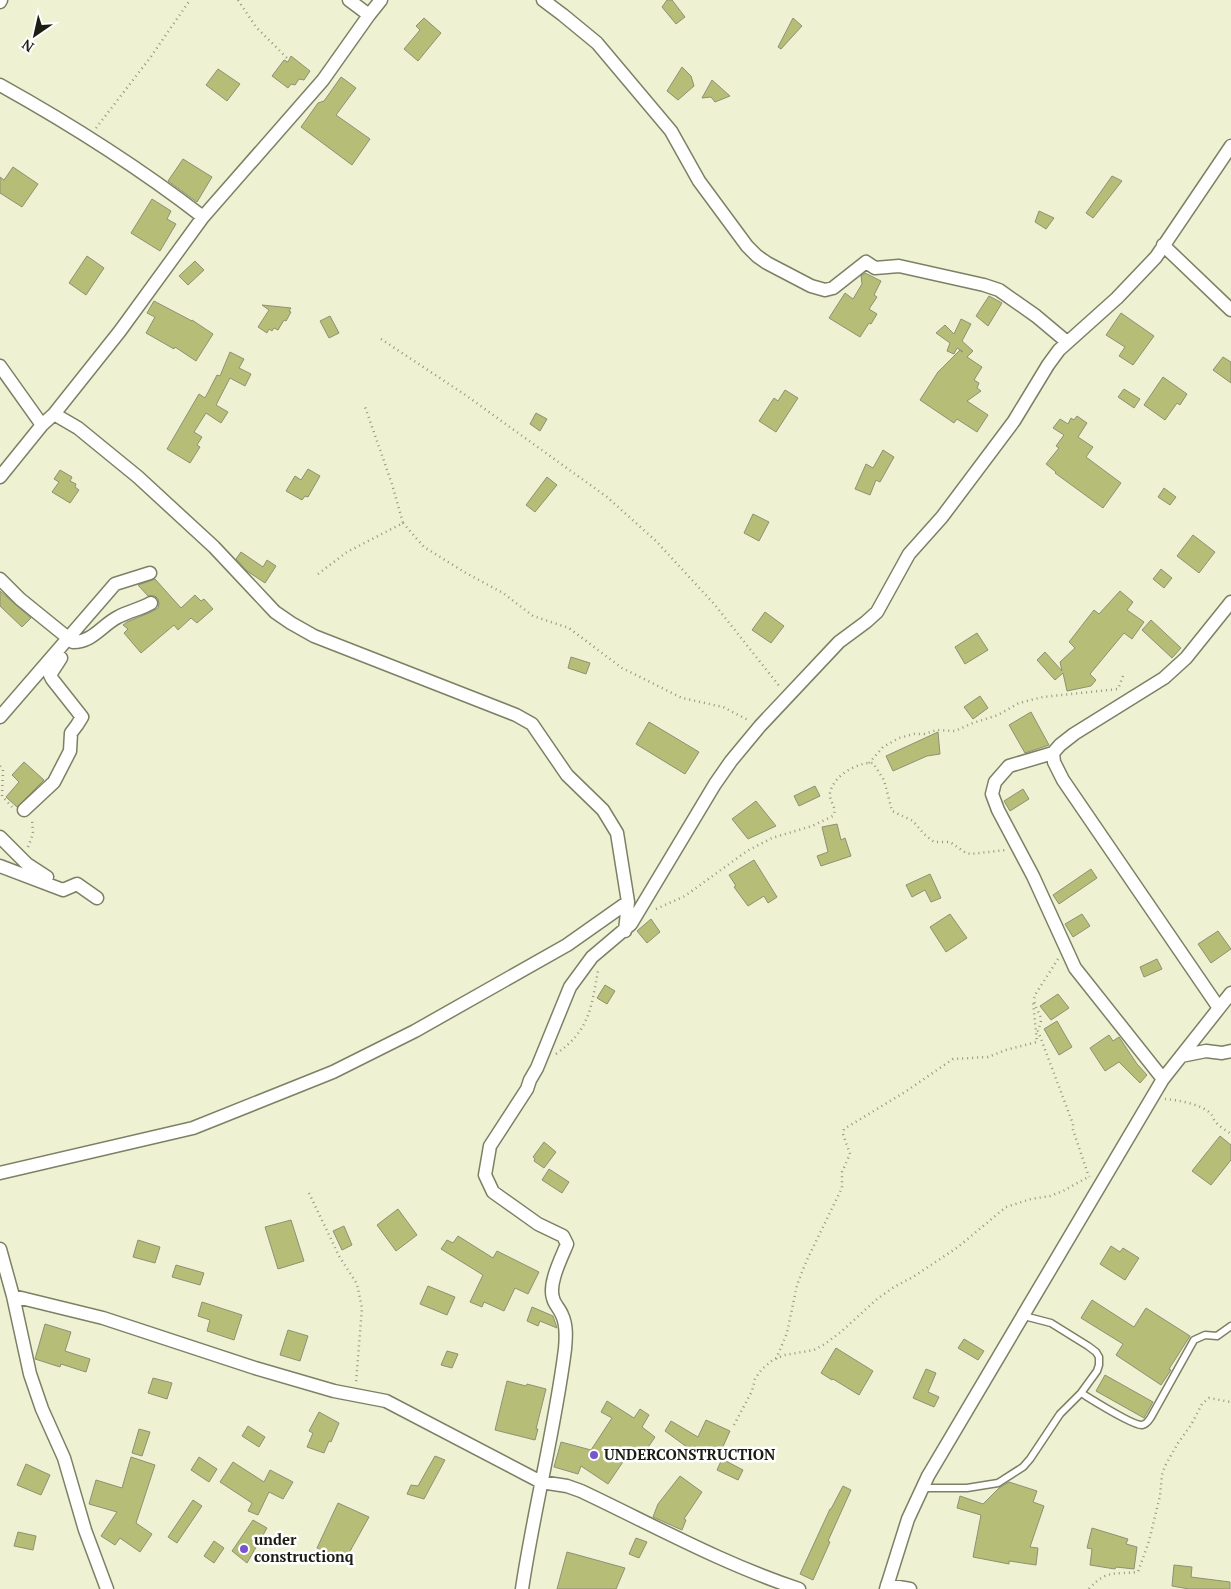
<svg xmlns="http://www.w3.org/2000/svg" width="1231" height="1589" font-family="'PT Serif',serif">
<rect width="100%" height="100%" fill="#eef2d2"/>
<!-- building -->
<path fill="#b6bd77" stroke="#8e9174" d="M667 0H672L685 17 676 24 662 7Z
M424 18 441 33 418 61 404 49 420 30 416 26Z
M793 18 802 26 781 49 778 47Z
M291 56 310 71 304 80 299 79 295 85 291 84 288 88 272 76 284 60 288 62Z
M682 67 691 76 694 86 678 100 667 91Z
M218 69 240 84 227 101 206 85Z
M341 77 356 88 336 115 370 139 352 165 301 127 318 103 324 101Z
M712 80 730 96 715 102 711 97 702 98Z
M183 159 212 177 197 202 168 181Z
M13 167 38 184 22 207 0 193V177L4 180Z
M1112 176 1122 181 1093 218 1086 213Z
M152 199 171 211 167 219 176 224 160 251 131 233Z
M1039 211 1054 218 1046 229 1035 222Z
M87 256 104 268 86 295 69 283Z
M195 261 204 270 188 285 179 276Z
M865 273 881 281 874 295 877 297 869 309 877 314 871 324 869 323 860 337 829 318 845 293 853 299 862 284 861 276Z
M989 296 1002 303 988 326 976 316Z
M154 301 192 321V320L213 334 196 361 175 347 174 349 146 333 155 317 147 313Z
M262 305 291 308 289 311 291 312 286 321 284 320 278 330 274 328 272 331 269 329 267 333 258 327 269 310Z
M1121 313 1154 336 1133 365 1119 356 1125 347 1106 335Z
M330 316 339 333 329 338 320 321Z
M961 319 971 324 962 341 973 351 967 357 982 367 974 380 979 383 977 388 981 391 967 401 988 415 977 432 957 419 954 423 920 400 938 372 960 350 963 352 957 348 954 354 947 351 950 343 936 333 945 325 954 334Z
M230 352 244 359 239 368 251 374 245 386 230 378 216 405 228 412 221 423 206 413 194 432 202 437 197 445 200 447 190 463 167 449 199 394 205 398 217 375 220 376Z
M1223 357 1231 362V383L1213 370Z
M1163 377 1187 394 1180 405 1177 403 1165 420 1144 405Z
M1124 389 1140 399 1134 408 1118 397Z
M785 390 798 398 776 432 759 421 774 398 778 401Z
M536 413 547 419 540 431 530 424Z
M1077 416 1087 423 1078 437 1093 447 1086 457 1121 483 1103 508 1055 473 1056 472 1046 464 1059 448 1056 446 1064 435 1053 428 1060 419 1068 424 1071 418 1074 420Z
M883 450 894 457 880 482 876 480 870 495 855 489 866 464 873 468Z
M308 469 320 476 308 497 305 496 302 500 286 491 295 476 301 480Z
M60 470 72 477 70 481 76 484 75 487 79 490 70 503 52 492 59 482 54 479Z
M547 477 557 485 535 512 526 505Z
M1164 488 1176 497 1170 505 1158 497Z
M753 514 769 522 759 541 744 533Z
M1193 535 1215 552 1199 573 1177 556Z
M241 552 263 567 267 560 276 566 265 583 247 571 236 559Z
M1161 569 1172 578 1164 588 1153 579Z
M155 579 181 608 195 595 201 601 204 599 213 609 197 623 191 618 178 630 174 625 141 653 124 633 128 629 123 625 127 622 151 612 158 608 159 604 158 599 155 596H148L138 585Z
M0 591 31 618 22 627 0 606Z
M1120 591 1133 602 1127 610 1144 622 1132 639 1124 633 1090 674 1096 680 1091 686 1067 691 1063 673 1055 680 1037 660 1045 652 1062 671 1060 662 1075 648 1069 642 1094 610 1099 614Z
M765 612 784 626 771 643 752 630Z
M1151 620 1181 648 1172 658 1142 630Z
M977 633 988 650 965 664 955 647Z
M571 657 590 663 586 674 568 668Z
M980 696 988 708 973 719 964 707Z
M1031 712 1049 745 1025 753 1009 725Z
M649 722 699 752 685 774 636 744Z
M938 732 940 754 927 756 893 771 886 756Z
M24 762 44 780 17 807 6 797 19 782 12 775Z
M815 786 820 796 799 806 794 796Z
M1023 789 1029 799 1010 811 1004 801Z
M756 801 776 826 748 839 732 819Z
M837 824 841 840 845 838 851 856 821 866 817 856 828 852 822 827Z
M754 860 777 897 768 903 764 896 748 906 734 887 736 886 729 875Z
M1091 869 1097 878 1059 904 1053 895Z
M930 874 941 898 931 902 925 890 912 897 906 885Z
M950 914 967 938 946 952 930 927Z
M1082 914 1090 926 1073 937 1065 924Z
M651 919 660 932 647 943 637 931Z
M1218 931 1231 949 1211 963 1198 944Z
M1157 959 1162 969 1144 977 1140 967Z
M605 985 615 991 607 1004 597 998Z
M1058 994 1069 1008 1051 1020 1040 1006Z
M1057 1021 1072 1047 1059 1055 1044 1029Z
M1109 1035 1113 1041 1119 1037 1137 1064 1147 1075 1140 1083 1119 1062 1105 1071 1090 1048Z
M1220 1136 1231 1145V1160L1211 1185 1192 1171Z
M544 1142 556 1152 544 1168 534 1161 535 1159 533 1157Z
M549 1169 569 1182 562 1193 542 1180Z
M398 1209 417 1235 396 1251 377 1225Z
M291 1220 304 1261 278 1269 265 1227Z
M344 1226 352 1245 342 1250 333 1231Z
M458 1236 493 1258 497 1251 539 1272 528 1294 515 1288 504 1311 484 1302 482 1307 470 1302 483 1275 441 1249 447 1240 453 1243Z
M138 1240 160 1247 155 1263 133 1257Z
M1111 1246 1120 1252 1123 1248 1139 1258 1125 1280 1100 1264Z
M176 1265 204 1273 200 1285 172 1277Z
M428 1286 455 1297 447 1315 420 1304Z
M1092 1300 1134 1327 1146 1308 1190 1336 1169 1369 1171 1370 1161 1385 1116 1355 1123 1344 1081 1318Z
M202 1302 242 1315 234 1340 207 1331 210 1320 198 1316Z
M532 1307 553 1316 557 1328 540 1321 538 1326 527 1321Z
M45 1324 71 1332 65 1351 90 1359 86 1372 61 1364 60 1367 35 1359Z
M288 1330 308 1336 300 1361 280 1355Z
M964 1339 984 1351 978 1360 958 1348Z
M836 1348 873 1371 859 1395 833 1379 832 1380 821 1373Z
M447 1351 458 1354 452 1368 441 1365Z
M926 1369 936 1373 928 1392 939 1397 934 1407 913 1398Z
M1105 1375 1153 1402 1144 1418 1096 1391Z
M153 1378 172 1383 167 1399 148 1393Z
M507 1381 526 1386 527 1384 546 1389 536 1429H538L535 1440 495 1430Z
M607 1401 634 1418 640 1409 649 1415 642 1427 655 1437 641 1458 631 1450 608 1484 581 1466 578 1474 554 1467 561 1442 591 1450 612 1418 601 1412Z
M319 1412 339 1423 331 1442 329 1441 324 1453 307 1447 313 1433 309 1431Z
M706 1420 730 1431 716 1462 691 1450 665 1431 671 1421 698 1437Z
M248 1426 265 1437 259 1447 242 1436Z
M139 1429 150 1432 142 1456 132 1453Z
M435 1456 445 1460 424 1499 407 1494 411 1485 418 1486Z
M131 1457 155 1465 136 1523 152 1534 140 1552 120 1538 115 1545 101 1536 117 1512 89 1504 96 1480 122 1488Z
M199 1457 217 1469 209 1482 191 1470Z
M722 1459 743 1470 738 1480 717 1470Z
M233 1462 264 1482 270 1470 293 1482 283 1499 269 1492 258 1515 248 1511 252 1503 220 1482Z
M26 1464 50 1475 41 1495 17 1485Z
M680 1476 702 1492 684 1519 686 1520 682 1530 653 1517 658 1504Z
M1009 1482 1037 1491 1033 1502 1044 1506 1030 1547 1038 1548 1036 1565 1009 1561V1564L973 1557 981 1515 957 1508 960 1496 983 1504 999 1488Z
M843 1486 851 1490 828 1541 830 1542 813 1580 800 1574 830 1509H831Z
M193 1500 202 1506 177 1543 168 1537Z
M338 1503 369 1517 344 1562 317 1548Z
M253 1520 267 1528 247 1563 232 1551Z
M1092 1528 1128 1539 1126 1544 1137 1547 1134 1569 1116 1567 1115 1569 1090 1565 1092 1549 1087 1548Z
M18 1532 36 1536 33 1550 14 1546Z
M636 1538 647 1542 639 1558 629 1554Z
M214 1541 224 1548 214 1563 204 1556Z
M567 1552 625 1568 616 1589H557Z
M1174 1565 1192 1567 1191 1577 1230 1582V1589H1189L1172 1586Z"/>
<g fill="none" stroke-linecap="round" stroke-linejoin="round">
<!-- service casing -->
<g stroke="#7d8064" stroke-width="9">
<path id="service" d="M1081 1393C1091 1399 1133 1426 1142 1425 1147 1424 1149 1420 1151 1417L1194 1340 1205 1335 1217 1336 1231 1326
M922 1488H967L998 1483 1023 1467 1030 1459 1060 1414 1081 1393 1097 1371 1099 1365V1357L1096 1352 1088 1346 1051 1323 1024 1316"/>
</g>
<!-- minor casing -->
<g stroke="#7d8064" stroke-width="15">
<path id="minor" d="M349 0 369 15
M543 0 563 15 597 43 671 131 699 181 747 246 757 256 767 263 811 286 825 290 833 288 866 262 875 268 899 266 984 285 999 290 1036 316 1067 342
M0 2 1 0
M0 85C72 125 138 167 203 217
M1163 245 1231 310
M0 366 42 425
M54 414 78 428 138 477 214 547 275 612 291 623 314 636 516 715 532 724 567 775 603 810 617 833 628 902 625 931
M0 477 42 425 54 414 120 331 203 217 323 80 369 15 381 0
M0 579 20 599 73 642C93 642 102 625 118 617 129 611 141 609 151 603
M0 717 115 584 150 573
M1053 753 1009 766 995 782 992 794 998 810 1033 876 1075 968 1163 1079
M24 810 54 782 70 751 71 733 77 725 82 717 52 679 50 675 61 658
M0 837 27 864 47 877
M0 866 63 890 77 884 97 898
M1219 1008 1063 780 1054 762 1053 753 1060 745 1074 734 1164 678 1186 658 1231 602
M1181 1056 1206 1051 1222 1053 1231 1051
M0 1173 193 1128 333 1072 415 1031 567 945 628 902
M0 1249 13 1296 30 1374 42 1409 64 1458 85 1530 107 1589
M13 1296 103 1318 255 1368 334 1391 386 1401 541 1482 567 1486 581 1491C653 1525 723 1564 799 1589
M887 1585 910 1589
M522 1589C534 1508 555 1429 565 1349 566 1338 567 1325 562 1315 560 1309 554 1304 553 1298 548 1283 562 1257 567 1244L563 1236 538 1224 493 1192 485 1175 490 1146 527 1089 530 1080 537 1068 570 987 592 957 631 924 715 784 731 761 760 726 839 642 866 622 877 612 909 554 942 517 1014 421 1048 365 1059 350 1117 298 1156 257 1231 146
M886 1589 908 1519 928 1476 1163 1079 1231 993"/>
</g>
<!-- path -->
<path stroke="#949780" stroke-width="2.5" stroke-dasharray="1 4" stroke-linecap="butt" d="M238 0 256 27 287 58
M96 128 150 58 190 0
M381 339 464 394 607 497 656 541 715 605 780 687
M403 523 424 547 466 573 503 593 533 616 569 628 622 668 682 698 723 707 748 720
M318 574 347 552 403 523 392 484 364 404
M869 763 883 747 899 738 914 734H924L937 730 955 731 973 723 998 715 1019 703 1043 697 1118 689 1123 676
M0 766 3 770 2 796 12 807
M28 847 33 834 32 819
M656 909 685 896 747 851 772 838 812 826 833 816C838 808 829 802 830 793 833 776 857 762 873 763L884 780 892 811 913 821 924 834 934 842H950L966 853 971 854 1006 850
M1058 959 1035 995C1032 1005 1039 1010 1041 1019 1041 1023 1039 1027 1038 1031L1073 1124V1130L1089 1177
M556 1054C590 1030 591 1008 598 971
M1165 1099C1177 1100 1202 1104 1211 1114 1213 1116 1213 1119 1215 1121 1219 1127 1226 1130 1231 1134
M309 1193 339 1256 357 1284 362 1308 356 1383
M776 1359 787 1333 797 1285 806 1262 842 1188V1172L850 1154 843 1134 844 1129 905 1092 953 1059 988 1057 1006 1050 1037 1042 1033 1002
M734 1425 752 1391 755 1379 762 1369 774 1359 785 1355 814 1350 825 1344 842 1331 877 1299 894 1287 913 1277 958 1247 1006 1207 1031 1199 1050 1196 1063 1191 1090 1176
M1089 1589C1107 1569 1114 1575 1138 1572L1149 1541 1160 1496 1162 1475 1165 1466 1178 1443 1191 1425 1202 1404 1209 1398 1231 1402"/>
<!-- service -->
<use href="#service" stroke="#fff" stroke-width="6"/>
<!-- minor -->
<use href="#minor" stroke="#fff" stroke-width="12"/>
</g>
<!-- markers -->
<g fill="#7854ce" stroke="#fff" stroke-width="2">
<circle cx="594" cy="1455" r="5"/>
<circle cx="244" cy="1549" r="5"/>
</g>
<g text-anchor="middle" stroke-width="5" stroke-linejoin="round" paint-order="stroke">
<!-- poi labels -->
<g font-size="15" font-weight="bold" fill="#1c1d12" stroke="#fff" text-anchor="start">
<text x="604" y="1460">UNDERCONSTRUCTION</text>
<text x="254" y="1545">under<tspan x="254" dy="17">constructionq</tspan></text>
</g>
</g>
<!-- north arrow -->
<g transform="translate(35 35) rotate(214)" stroke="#ffffff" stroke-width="4" paint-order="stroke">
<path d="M0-4L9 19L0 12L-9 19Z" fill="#1c1d12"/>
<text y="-8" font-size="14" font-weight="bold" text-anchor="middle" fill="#1c1d12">N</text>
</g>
</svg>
